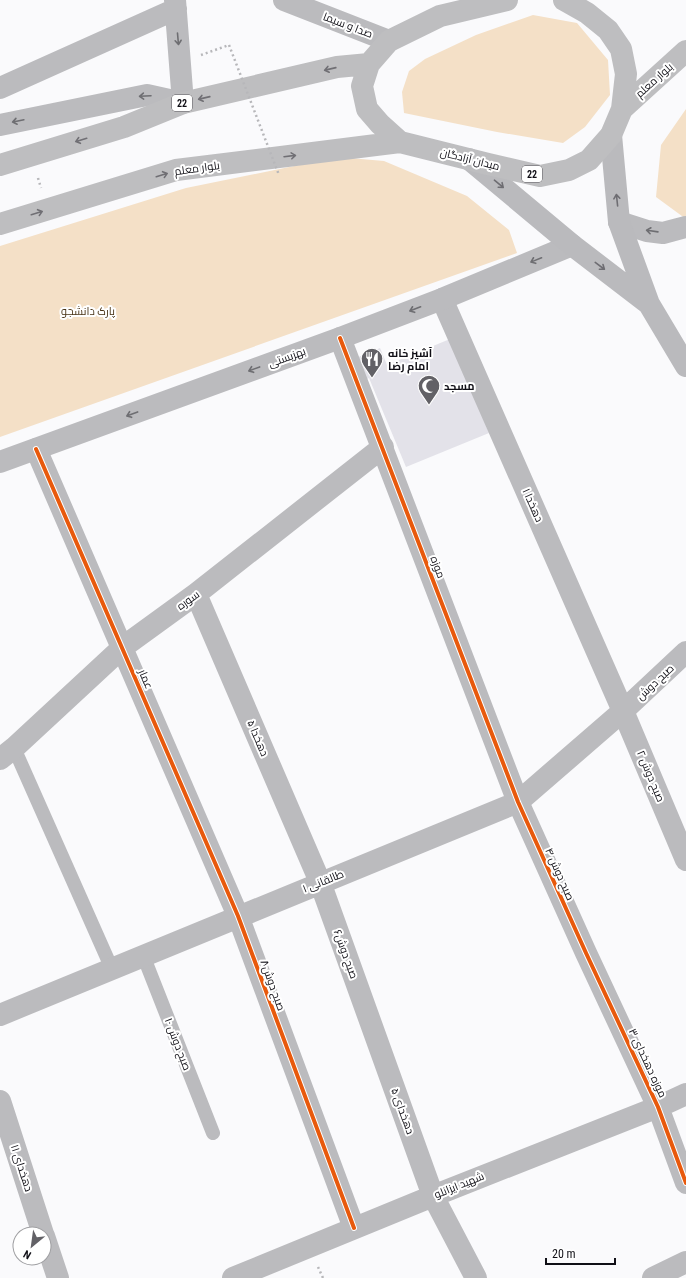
<svg xmlns="http://www.w3.org/2000/svg" width="686" height="1278" font-family="'Roboto Condensed',Cairo,sans-serif">
<rect width="100%" height="100%" fill="#fafafc"/>
<!-- green -->
<path fill="#f4e0c7" d="M533 15 577 23 608 60 610 95 585 127 563 143 497 132 404 113 402 92 409 71 425 59 476 35Z
M686 109V219L656 197 661 145Z
M338 157 384 161 467 196 509 230 517 253 0 437V246L186 188Z"/>
<!-- building -->
<path fill="#e3e2e9" d="M450 339 489 433 406 467 369 378 365 380 356 358 380 348 387 365Z"/>
<g fill="none" stroke-linecap="round" stroke-linejoin="round">
<!-- path -->
<path stroke="#b7b7ba" stroke-width="2.5" stroke-dasharray="2 3" stroke-linecap="butt" d="M201 55 229 45
M38 178 41 188
M318 1267 323 1278"/>
<!-- service -->
<path stroke="#bbbbbe" stroke-width="14" d="M14 748 112 969
M143 955 213 1133"/>
<!-- minor -->
<path stroke="#bbbbbe" stroke-width="22" d="M284 0 389 41
M0 88 176 9
M0 125 147 95 183 103 175 0
M442 299 623 711 686 860
M340 338 518 802 586 953 658 1107 686 1183
M36 449 238 916 354 1228
M196 594 320 882 433 1196 476 1278
M0 759 14 748 123 647 196 594 383 447
M0 1015 518 802 623 711 686 652
M0 1101 43 1234
M44 1236 58 1278
M233 1278 433 1196 658 1107 686 1094"/>
<!-- tertiary -->
<path stroke="#bbbbbe" stroke-width="22" d="M619 222 647 231 663 233 686 227
M0 462 340 338 442 299 572 245
M653 1278 686 1262"/>
<!-- secondary -->
<path stroke="#bababd" stroke-width="22" d="M611 135 619 222 649 304 686 366
M469 159 572 245 649 304"/>
<!-- primary -->
<path stroke="#bebec0" stroke-width="22" d="M507 0 440 16 389 41 369 64 362 86 367 109 380 124 400 142 488 164 540 176 569 170 589 160 611 135 622 109 626 74 621 49 608 30 587 13 564 0
M622 109 686 51
M0 165 124 127 183 103 337 67 369 64
M0 224 176 170 400 142"/>
<!-- path-bridge -->
<path stroke="#b7b7ba" stroke-width="2.5" stroke-dasharray="2 3" stroke-linecap="butt" d="M229 45 279 175"/>
<!-- cycleway casing -->
<g stroke="#fff" stroke-width="6">
<path id="cycleway" d="M340 338 518 802 586 953 658 1107 686 1183
M36 449 238 916 354 1228"/>
</g>
<!-- cycleway -->
<use href="#cycleway" stroke="#e8590c" stroke-width="4"/>
</g>
<!-- one-way arrows -->
<defs><path id="oneway-shaft" d="M-6 0H5M1.5-3L5.5 0L1.5 3" fill="none" stroke-width="1.6" stroke-linecap="round" stroke-linejoin="round"/></defs>
<g stroke="#6e6e72">
<use href="#oneway-shaft" transform="translate(178 39) rotate(85)"/>
<use href="#oneway-shaft" transform="translate(145 96) rotate(177)"/>
<use href="#oneway-shaft" transform="translate(18 121) rotate(168)"/>
<use href="#oneway-shaft" transform="translate(652 231) rotate(-172)"/>
<use href="#oneway-shaft" transform="translate(536 260) rotate(158)"/>
<use href="#oneway-shaft" transform="translate(415 309) rotate(159)"/>
<use href="#oneway-shaft" transform="translate(254 369) rotate(160)"/>
<use href="#oneway-shaft" transform="translate(132 414) rotate(160)"/>
</g>
<g stroke="#706f74">
<use href="#oneway-shaft" transform="translate(330 69) rotate(167)"/>
<use href="#oneway-shaft" transform="translate(204 98) rotate(167)"/>
<use href="#oneway-shaft" transform="translate(81 140) rotate(163)"/>
<use href="#oneway-shaft" transform="translate(290 156) rotate(-7)"/>
<use href="#oneway-shaft" transform="translate(162 175) rotate(-17)"/>
<use href="#oneway-shaft" transform="translate(37 213) rotate(-17)"/>
</g>
<g stroke="#6e6d72">
<use href="#oneway-shaft" transform="translate(499 184) rotate(40)"/>
<use href="#oneway-shaft" transform="translate(617 200) rotate(-96)"/>
<use href="#oneway-shaft" transform="translate(600 266) rotate(37)"/>
</g>
<!-- icons -->
<defs>
<g id="restaurant-pin" transform="scale(1.15)"><path d="M0 17L-7.5 6A9.5 9.5 0 1 1 7.5 6Z" fill="#626166" stroke="#fff"/><path d="M-5-6h1v4h1v-4h1v4h1v-4h1v5L-1.5 .5V6h-2V.5L-5-1ZM5-6V6H3V1.5H1.5Q1.5-4 5-6Z" fill="#fff"/></g>
<g id="mosque-pin" transform="scale(1.15)"><path d="M0 17L-7.5 6A9.5 9.5 0 1 1 7.5 6Z" fill="#626166" stroke="#fff"/><path d="M3.5-4.9A6 6 0 1 0 3.5 4.9A5 5 0 1 1 3.5-4.9Z" fill="#fff"/></g>
</defs>
<g fill-rule="evenodd">
<use href="#restaurant-pin" x="372" y="359"/>
<use href="#mosque-pin" x="429" y="386"/>
</g>
<g text-anchor="middle" stroke-width="4" stroke-linejoin="round" paint-order="stroke">
<!-- shield labels -->
<g fill="#fff" stroke="#58575c" stroke-width="1">
<rect x="172" y="95" width="20" height="16" rx="3"/>
<rect x="522" y="166" width="20" height="16" rx="3"/>
</g>
<g font-size="10" font-weight="bold" fill="#100f16">
<text x="182" y="107">22</text>
<text x="532" y="178">22</text>
</g>
<!-- street labels -->
<g font-size="11" fill="#100f16" stroke="#fff">
<text transform="translate(348 25) rotate(21)" y="4">صدا و سیما</text>
<text transform="translate(654 80) rotate(-42)" y="4">بلوار معلم</text>
<text transform="translate(470 159) rotate(14)" y="4">میدان آزادگان</text>
<text transform="translate(197 168) rotate(-8)" y="4">بلوار معلم</text>
<text transform="translate(287 357) rotate(-20)" y="4">بهزیستی</text>
<text transform="translate(533 505) rotate(66)" y="4">دهخدا ۱</text>
<text transform="translate(438 567) rotate(69)" y="4">موزه</text>
<text transform="translate(188 600) rotate(-36)" y="4">سوره</text>
<text transform="translate(146 679) rotate(67)" y="4">عمار</text>
<text transform="translate(655 682) rotate(-43)" y="4">صبح دوش</text>
<text transform="translate(258 738) rotate(67)" y="4">دهخدا ۵</text>
<text transform="translate(651 776) rotate(67)" y="4">صبح دوش ۲</text>
<text transform="translate(560 874) rotate(66)" y="4">صبح دوش ۴</text>
<text transform="translate(323 881) rotate(-22)" y="4">طالقانی ۱</text>
<text transform="translate(346 954) rotate(70)" y="4">صبح دوش۶</text>
<text transform="translate(273 985) rotate(70)" y="4">صبح دوش۸</text>
<text transform="translate(178 1044) rotate(69)" y="4">صبح دوش ۱۰</text>
<text transform="translate(648 1063) rotate(65)" y="4">موزه دهخدای ۳</text>
<text transform="translate(403 1111) rotate(70)" y="4">دهخدای ۵</text>
<text transform="translate(22 1168) rotate(72)" y="4">دهخدای ۱۱</text>
<text transform="translate(459 1185) rotate(-22)" y="4">شهید ایزانلو</text>
</g>
<!-- park labels -->
<g font-size="11" fill="#473215" stroke="#fff">
<text x="88" y="315">پارک دانشجو</text>
</g>
<!-- poi labels -->
<g font-size="11" font-weight="bold" fill="#100f16" stroke="#fff" text-anchor="start">
<text x="388" y="357">آشپز خانه<tspan x="388" dy="13">امام رضا</tspan></text>
<text x="444" y="390">مسجد</text>
</g>
</g>
<!-- north arrow -->
<g transform="translate(32 1246) rotate(209)"><circle r="19" fill="#ffffff" stroke="#9f9fa2"/>
<path d="M0-3L7 15L0 10L-7 15Z" fill="#626166"/>
<text y="-6" font-size="11" font-weight="bold" text-anchor="middle" fill="#100f16">N</text>
</g>
<!-- scale -->
<path d="M546 1258v6h69v-6" fill="none" stroke="#100f16" stroke-width="2"/>
<text x="552" y="1258" font-size="12" fill="#100f16" stroke="#ffffff" stroke-width="3" paint-order="stroke">20 m</text>
</svg>
